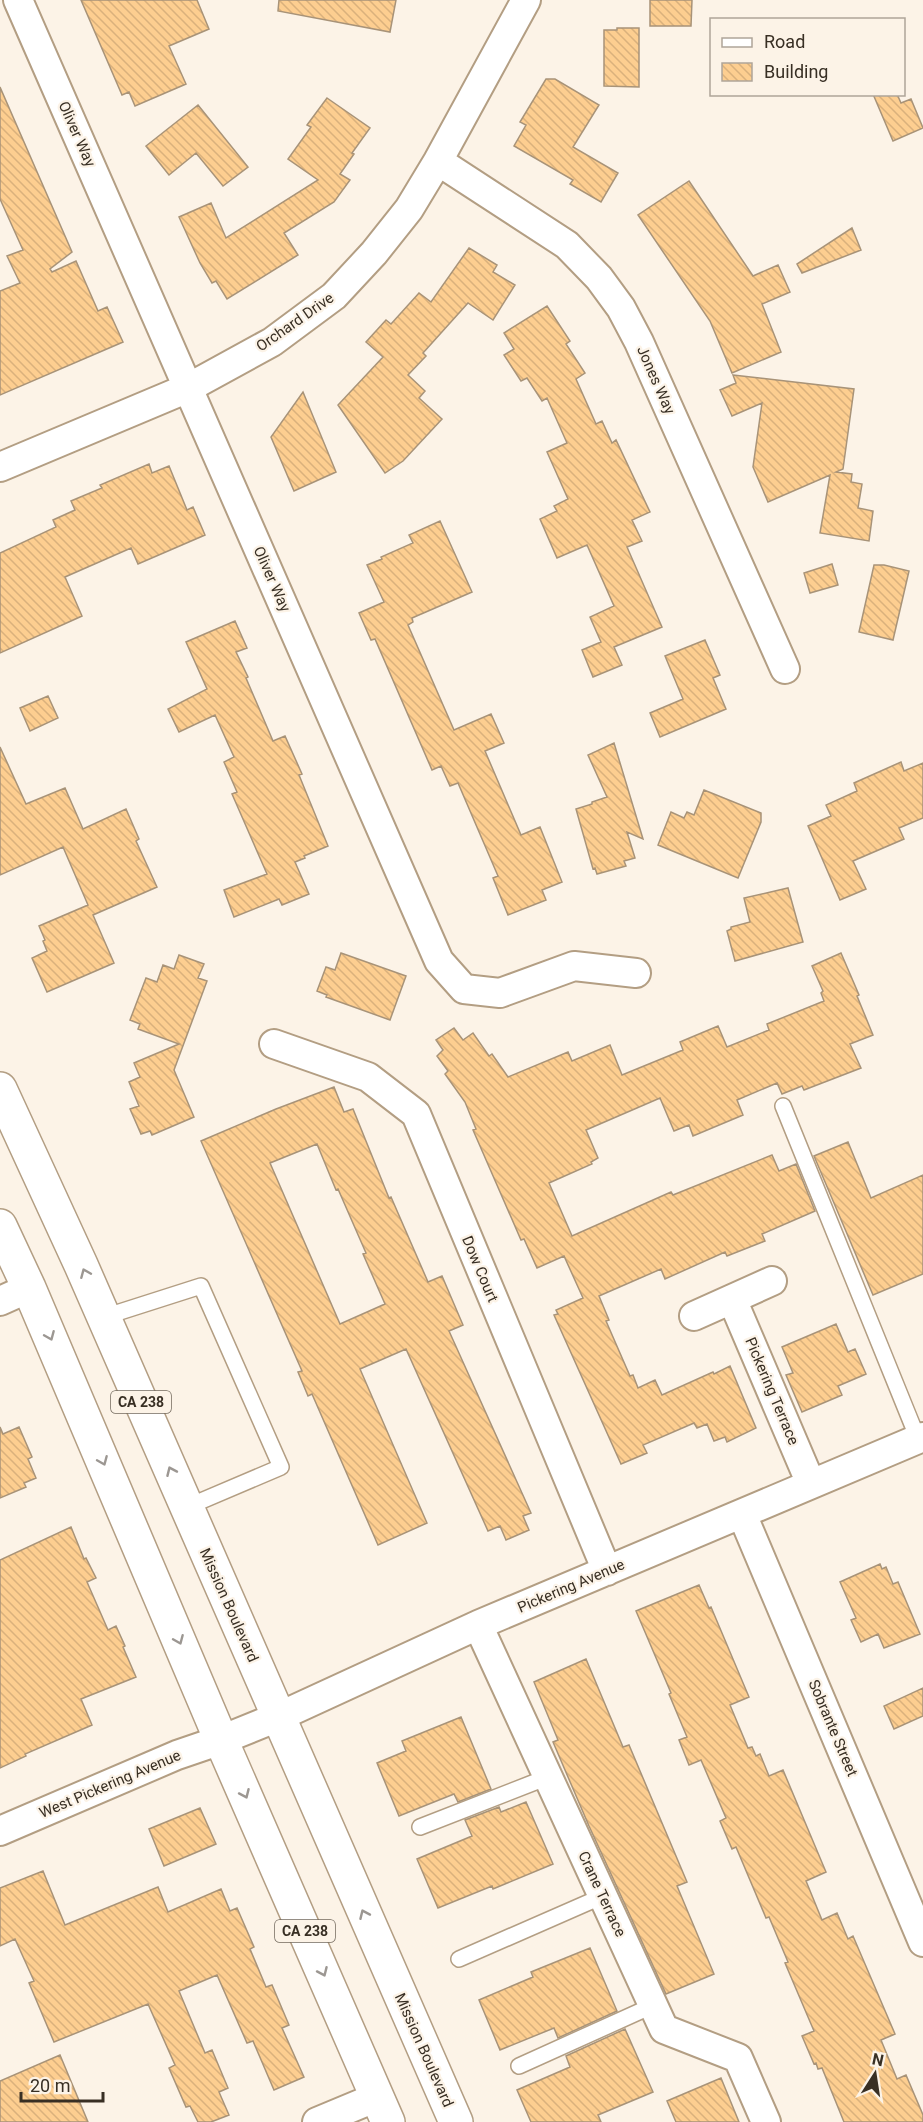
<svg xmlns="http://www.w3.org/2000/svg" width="923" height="2122" font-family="Roboto,sans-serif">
<defs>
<pattern id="building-back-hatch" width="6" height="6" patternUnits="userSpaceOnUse" patternTransform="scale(1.5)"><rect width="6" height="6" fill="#fdce90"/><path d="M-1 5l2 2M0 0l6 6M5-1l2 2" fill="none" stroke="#dab17c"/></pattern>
</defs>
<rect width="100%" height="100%" fill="#fcf3e7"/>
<!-- building -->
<path fill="url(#building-back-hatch)" stroke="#a89378" stroke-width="1.5" fill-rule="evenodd" d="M81 0H197L209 29 169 46 186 84 135 106 129 92 122 95Z
M279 0H396L390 32 278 11Z
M650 0H692L691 26H650Z
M617 28H639V87L604 86V30H617Z
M546 79H555L599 105 573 147 618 173 601 202 570 184 573 180 514 146 526 125 520 122Z
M0 87 72 252 50 269 52 272 76 261 98 311 107 307 123 342 0 395V291L20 283 7 256 23 250 0 199Z
M873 94H897L901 103 911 99 923 128 893 141Z
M327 98 370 128 352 153 354 154 340 174 350 180 334 202 284 233 298 255 227 299 216 281 212 283 200 263 179 217 211 203 226 238 318 180 288 159 311 127 307 125Z
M198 105 248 167 223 186 196 153 169 175 146 146Z
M689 181 753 276 778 265 790 292 762 304 781 352 732 373 710 321 638 215Z
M852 228 861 250 802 273 797 264Z
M469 248 497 265 493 272 515 285 493 320 468 303 423 353 426 356 408 375 425 391 419 398 442 419 403 461 385 473 338 405 383 357 366 342 386 320 391 324 419 293 431 302Z
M547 306 570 341 566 344 585 373 576 379 596 424 602 421 612 443 616 440 650 512 632 520 642 541 627 547 662 627 614 647 622 665 593 677 582 650 601 642 590 617 614 606 587 545 557 558 540 519 557 511 554 506 568 499 547 452 567 443 547 398 542 401 527 378 521 381 504 355 514 349 504 333Z
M733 375 854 389 843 469 836 472 852 474 851 482 862 484 858 508 873 511 869 541 820 533 830 475 768 502 753 467 762 403 732 416 720 390 736 383Z
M303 392 336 472 294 491 271 437Z
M149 464 152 473 169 466 187 510 193 507 205 535 138 564 131 548 65 577 82 616 0 653V553L56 527 53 520 75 510 71 501 102 488 100 485Z
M440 521 472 592 412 618 413 622 408 625 454 730 491 714 504 743 485 751 521 835 540 827 562 882 542 890 546 900 508 915 493 878 498 876 458 783 450 786 441 766 432 770 375 639 371 640 359 613 384 602 367 565 382 559 381 557 413 543 409 535Z
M832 564 838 585 810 593 804 573Z
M874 565H884L909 571 893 640 859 632Z
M235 621 247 648 236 652 248 677 246 678 273 741 285 736 302 774 299 775 328 846 304 856 305 858 295 862 309 894 282 905 279 899 234 917 224 890 267 874 232 794 237 792 224 762 234 757 215 715 179 732 168 709 207 689 186 642Z
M705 640 720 675 713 678 726 709 660 737 650 713 683 699 665 656Z
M48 696 58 718 30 731 20 708Z
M614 743 643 839 627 832 635 858 624 861 626 866 597 874 595 868 593 869 576 809 592 804V802L607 797 588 755Z
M0 747 26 804 65 788 83 829 126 809 139 839 136 841 157 887 93 915 114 963 47 992 32 958 47 951 43 941 45 940 39 926 88 905 63 847 0 875Z
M901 762 904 771 923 763V818L899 828 904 839 853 861 866 889 840 900 808 826 831 816 826 805 857 791 854 783Z
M704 790 761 813V822L738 878 658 845 671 812 684 818 687 812 694 815Z
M788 888 803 942 735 961 727 931 731 929V927L750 922 744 898Z
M341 953 406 976 390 1020 326 997 327 995 317 991 326 967 335 970Z
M841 953 859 995 857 996 873 1035 850 1044 861 1068 804 1090 802 1086 782 1094 777 1083 737 1100 743 1115 693 1136 689 1125 674 1131 660 1098 586 1130 598 1158 591 1162 592 1164 549 1183 572 1236 671 1192 673 1195 772 1155 779 1171 796 1164 815 1211 762 1234 765 1241 727 1256 725 1252 665 1279 661 1269 599 1296 609 1320 606 1321 630 1376 633 1375 638 1388 655 1380 662 1395 713 1372 714 1374 730 1366 756 1428 727 1442 725 1437 714 1441 707 1424 697 1428 694 1423 643 1445 647 1453 621 1464 554 1315 558 1314 556 1310 583 1298 564 1256 537 1268 524 1239 521 1240 473 1130 476 1129 465 1102 445 1074 448 1071 437 1056 443 1050 436 1040 454 1028 463 1040 473 1033 489 1056 492 1054 508 1077 568 1052 572 1061 610 1045 622 1075 683 1050 680 1042 718 1026 727 1047 769 1030 767 1024 824 1001 821 993 823 991 812 966Z
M179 955 204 964 198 978 207 981 174 1070 194 1117 152 1135 150 1131 141 1134 130 1109 139 1106 129 1082 140 1077 134 1063 179 1044 138 1029 140 1024 130 1020 146 978 157 982 163 965 174 969Z
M334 1087 344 1112 353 1109 389 1198 391 1197 428 1282 442 1276 463 1325 449 1331 531 1513 523 1516 529 1530 506 1540 500 1526 488 1531 406 1349 360 1369 427 1523 378 1545 312 1394 308 1396 298 1372 302 1371 201 1141 276 1109ZM317 1144 336 1190 338 1189 366 1253 363 1254 385 1304 340 1324 270 1163Z
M848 1142 871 1198 923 1175V1274L873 1295 814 1156Z
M836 1324 848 1352 855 1349 866 1374 838 1386 842 1395 802 1412 786 1375 793 1373 782 1347Z
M0 1427 3 1434 19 1427 32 1457 28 1459 36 1478 24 1483 26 1487 0 1498Z
M71 1527 84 1559 86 1558 96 1578 87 1582 108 1630 116 1626 125 1646 123 1647 136 1677 81 1699 92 1725 25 1754 26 1756 0 1768V1560Z
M880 1564 882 1569 886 1567 893 1584 898 1582 920 1634 884 1648 878 1634 861 1642 851 1620 856 1618 840 1582Z
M699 1585 709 1608 711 1607 749 1697 730 1705 748 1748 752 1747 756 1756 760 1754 769 1776 783 1770 826 1872 806 1881 822 1920 837 1913 848 1939 853 1936 895 2034 881 2040 897 2079 906 2075 923 2115V2122H844L822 2068 818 2069 816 2063 814 2064 802 2036 814 2031 785 1963 788 1962 769 1917 766 1918 736 1847 732 1849 720 1821 726 1818 701 1760 689 1765 679 1740 687 1737 669 1694 671 1693 636 1611Z
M586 1659 623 1747 629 1745 687 1882 677 1886 714 1974 666 1994 589 1826 553 1742 558 1740 534 1682Z
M923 1688V1716L894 1729 884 1706Z
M461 1717 491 1789 458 1802 454 1794 399 1816 377 1763 406 1751 402 1741Z
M526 1802 553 1864 493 1889 492 1886 438 1908 417 1859 472 1836 465 1820 499 1807 501 1812Z
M200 1808 216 1844 164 1866 149 1829Z
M43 1871 65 1925 158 1887 168 1912 221 1889 230 1911 237 1908 254 1947 250 1949 266 1987 272 1985 289 2025 282 2028 304 2077 274 2090 253 2041 247 2043 217 1975 179 1991 205 2053 212 2050 228 2088 219 2092 229 2115 211 2122H198L190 2106 186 2107 169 2068 175 2065 148 2004 54 2042 29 1983 34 1981 15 1939 0 1946V1888Z
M590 1948 617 2011 558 2038 554 2028 500 2050 479 2000 533 1977 531 1972Z
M625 2029 653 2092 598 2115 601 2122H531L517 2090 570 2067 566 2056Z
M60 2055 88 2122H0V2081Z
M721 2078 739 2122H676L667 2101Z"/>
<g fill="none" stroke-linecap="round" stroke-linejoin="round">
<!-- service casing -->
<g stroke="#b39e83" stroke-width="18">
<path id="service" d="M783 1106 918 1439
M104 1317 201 1286 281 1467 187 1507
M420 1827 548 1777
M459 1959 603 1896
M519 2066 654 2005"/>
</g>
<!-- minor casing -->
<g stroke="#b39e83" stroke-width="32">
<path id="minor" d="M18 0 439 961 464 989 500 993 574 966 636 973
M438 161 567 245 599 278 621 308 639 342 785 669
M0 467 188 388 272 342 334 296 374 253 409 209 438 161 526 0
M274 1044 368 1077 416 1114 607 1571
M732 1299 811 1484
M0 1301 29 1288
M694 1316 772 1281
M742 1514 923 1942
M478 1625 664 2029 738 2058 766 2122
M0 1831 177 1755 221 1740 278 1717 478 1625 923 1437
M317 2122 377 2097"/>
</g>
<!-- primary casing -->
<g stroke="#b39e83" stroke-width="36">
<path id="primary" d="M0 1089 81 1265 456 2122
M0 1226 29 1288 221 1740 388 2122"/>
</g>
<!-- service -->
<use href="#service" stroke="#fff" stroke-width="15"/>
<!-- minor -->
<use href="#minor" stroke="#fff" stroke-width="28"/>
<!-- primary -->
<use href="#primary" stroke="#fff" stroke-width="33"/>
</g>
<!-- one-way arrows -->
<defs><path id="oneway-chevron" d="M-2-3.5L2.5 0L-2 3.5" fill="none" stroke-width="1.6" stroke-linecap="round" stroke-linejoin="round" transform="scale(1.5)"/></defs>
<g stroke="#9c9792">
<use href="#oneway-chevron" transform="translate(85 1273) rotate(-113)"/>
<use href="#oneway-chevron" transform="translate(50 1336) rotate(67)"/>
<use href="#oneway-chevron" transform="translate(103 1461) rotate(67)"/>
<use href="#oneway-chevron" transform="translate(171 1471) rotate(-114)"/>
<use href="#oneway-chevron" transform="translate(179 1640) rotate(67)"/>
<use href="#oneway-chevron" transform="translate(245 1794) rotate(66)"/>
<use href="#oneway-chevron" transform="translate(364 1914) rotate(-114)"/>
<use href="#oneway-chevron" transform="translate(323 1972) rotate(66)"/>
</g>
<g text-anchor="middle" stroke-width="4.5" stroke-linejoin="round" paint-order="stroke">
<!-- shield labels -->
<g fill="#fcf3e7" stroke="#736a5e" stroke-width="1.5">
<rect x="111" y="1391" width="60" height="22" rx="4.5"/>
<rect x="275" y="1920" width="60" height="22" rx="4.5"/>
</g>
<g font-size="14" font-weight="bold" fill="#382f24">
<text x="141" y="1407">CA 238</text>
<text x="305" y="1936">CA 238</text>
</g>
<!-- street labels -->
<g font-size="15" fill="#382f24" stroke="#fcf3e7">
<text transform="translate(77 134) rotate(66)" y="5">Oliver Way</text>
<text transform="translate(295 322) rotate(-35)" y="5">Orchard Drive</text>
<text transform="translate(656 380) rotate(66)" y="5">Jones Way</text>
<text transform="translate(272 579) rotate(66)" y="5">Oliver Way</text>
<text transform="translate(480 1269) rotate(67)" y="5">Dow Court</text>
<text transform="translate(772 1391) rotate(67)" y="5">Pickering Terrace</text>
<text transform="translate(571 1586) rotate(-23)" y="5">Pickering Avenue</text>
<text transform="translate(229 1605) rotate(66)" y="5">Mission Boulevard</text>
<text transform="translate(833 1728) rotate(67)" y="5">Sobrante Street</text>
<text transform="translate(110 1784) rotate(-23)" y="5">West Pickering Avenue</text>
<text transform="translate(602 1894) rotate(65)" y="5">Crane Terrace</text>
<text transform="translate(424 2050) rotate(66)" y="5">Mission Boulevard</text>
</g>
</g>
<!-- legend -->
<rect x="710" y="18" width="195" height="78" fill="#fcf3e7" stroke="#aea599" stroke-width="1.5"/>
<rect x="722" y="38" width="30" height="9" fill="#ffffff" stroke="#aea599" stroke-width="1.5"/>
<text x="764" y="48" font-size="18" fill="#382f24">Road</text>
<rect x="722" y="63" width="30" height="18" fill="url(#building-back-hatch)" stroke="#aea599" stroke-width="1.5"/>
<text x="764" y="78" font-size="18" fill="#382f24">Building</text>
<!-- north arrow -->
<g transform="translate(875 2074) rotate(12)" stroke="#fcf3e7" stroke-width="4.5" paint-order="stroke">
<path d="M0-4.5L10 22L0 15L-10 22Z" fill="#382f24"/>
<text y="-9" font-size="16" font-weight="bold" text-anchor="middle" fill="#382f24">N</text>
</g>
<!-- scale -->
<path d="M21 2092v9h82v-9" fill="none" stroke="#382f24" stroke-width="3"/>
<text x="30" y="2092" font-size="18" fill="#382f24" stroke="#fcf3e7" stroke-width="4.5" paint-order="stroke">20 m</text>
</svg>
